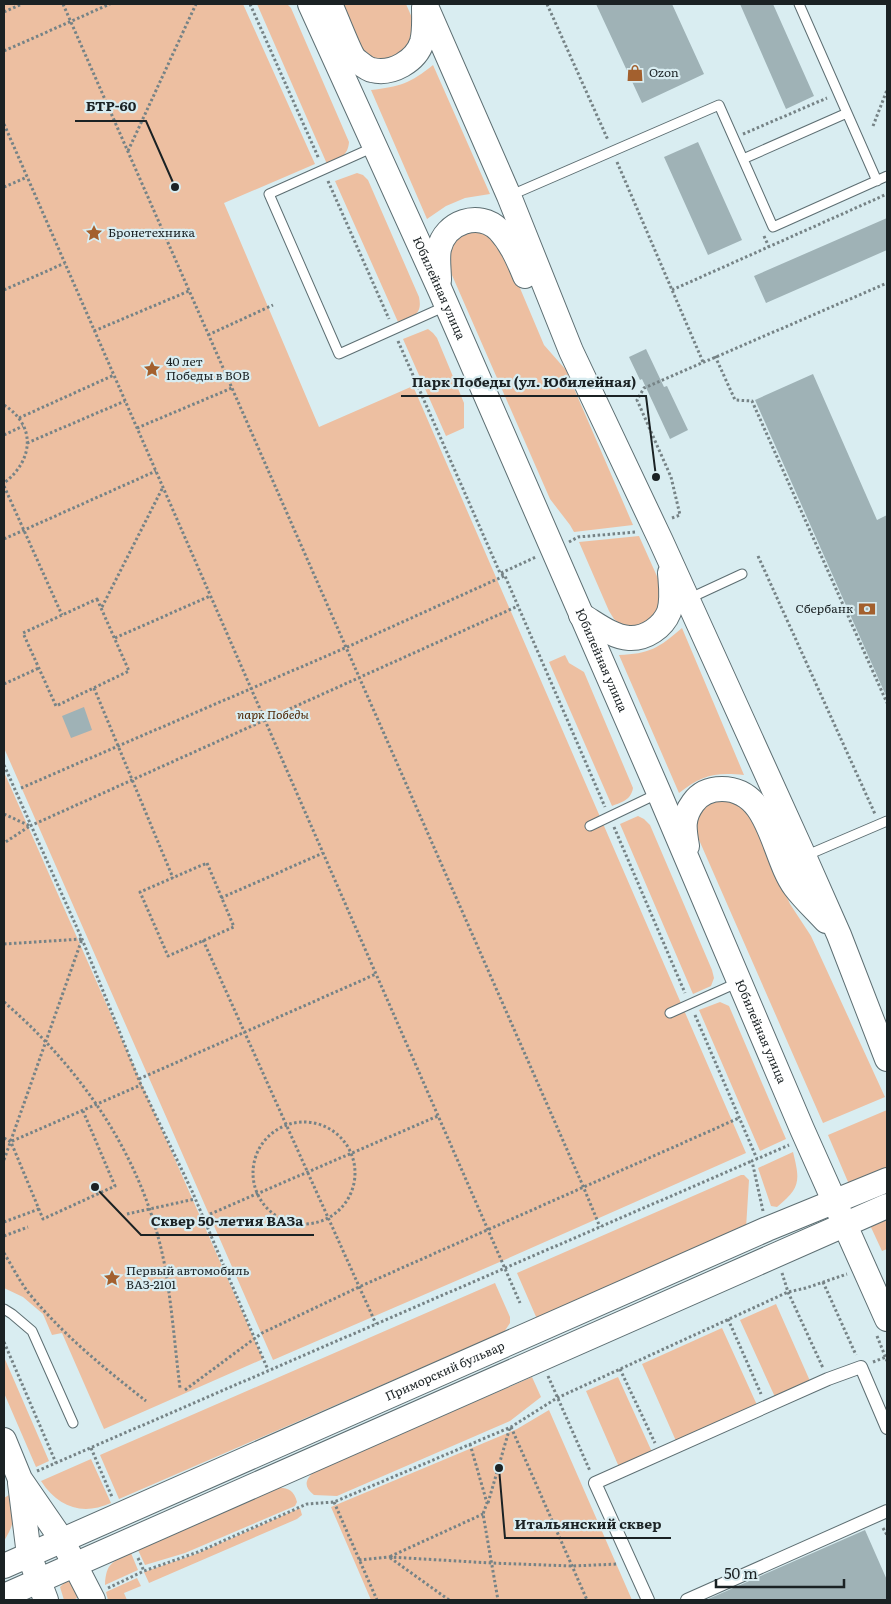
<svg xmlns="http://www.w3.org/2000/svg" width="891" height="1604" font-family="Literata,serif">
<rect width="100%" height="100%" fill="#d9edf1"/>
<!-- green -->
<path fill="#edbfa1" d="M4 4H243L315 164 224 203 319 427 413 386 746 1153 502 1261 273 1360 4 748Z
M257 4H287L291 8 349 142C348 156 339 159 327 164Z
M341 4H406L413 20 414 36 400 55 386 59H377L369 56 363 50Z
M433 65 490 194 465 198 446 206 427 219 371 90C399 87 411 83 433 65Z
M357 173 363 175 368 180 419 297C423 316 412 316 398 322L335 181Z
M478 226 503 248 544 345 566 370 633 525 574 532 570 525 550 499 448 266 449 244Z
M428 329 433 333 437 338 464 403V428L446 436 403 339Z
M639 536 660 583 662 597 655 618 634 627 619 623 614 619 609 611 579 542Z
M682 628 744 775C715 772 702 775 679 793L619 655C649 654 659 648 682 628Z
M565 655 569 663 584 672 633 788C631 800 622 802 612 806L549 662Z
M4 772 263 1359 104 1429 62 1333 52 1335 43 1314 23 1297 4 1288Z
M729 800 747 810 790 904 811 936 885 1097 823 1123 696 833C697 810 707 801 729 800Z
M638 816 644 819 650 825 712 970 714 978 711 986 693 994 620 824Z
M720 1002 729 1006 786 1139 760 1151 699 1010Z
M887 1110V1174L851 1189 828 1135Z
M793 1152C800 1180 801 1188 777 1207L771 1206 758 1168Z
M741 1175H744L749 1180 746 1228 537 1319 517 1273Z
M887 1215V1249L882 1251 869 1223Z
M495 1283 510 1317V1323L504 1332 119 1499 100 1455Z
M776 1304 810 1381 775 1397 740 1320Z
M722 1328 757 1405 676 1441 642 1364Z
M4 1357 49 1461 36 1467 4 1393Z
M532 1377 541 1397 510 1421 337 1496 314 1495C303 1487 305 1479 315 1471Z
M618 1377 652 1452 619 1467 586 1391Z
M549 1410 632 1600H371L331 1507 517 1429Z
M91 1459 111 1503C82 1516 58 1507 41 1481Z
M276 1488C287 1487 294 1490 297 1502L295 1506 185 1553 145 1565 138 1550Z
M9 1495C16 1514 15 1523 4 1541V1498Z
M300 1508 302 1515 297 1519 149 1583 144 1572 196 1554Z
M131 1553 138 1570 105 1585C106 1563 112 1562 131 1553Z
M137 1578 141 1586 124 1593 127 1600H108L106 1592Z
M66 1581 71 1582 79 1597 73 1600H64L60 1587Z"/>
<!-- building -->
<path fill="#9fb2b6" d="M596 4H672L704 74 642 103Z
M740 4H773L814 96 786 109Z
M698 142 742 240 708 255 664 157Z
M887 218V250L766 303 754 276Z
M646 349 664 387 667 386 688 430 670 439 642 379 640 380 629 357Z
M813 374 877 520 887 515V698L755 400Z
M84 707 92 730 71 738 62 716Z
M865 1530 887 1580V1600H706Z"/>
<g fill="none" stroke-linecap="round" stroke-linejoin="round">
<!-- service casing -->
<g stroke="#5d6e72" stroke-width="11">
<path id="service" d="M799 4 877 181
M374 147 269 194 339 354 446 306
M743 159 847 113
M509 196 719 105 773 227 887 176
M688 599 742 574
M590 826 659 793
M805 856 887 821
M670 1013 739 982
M4 1309 12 1314 32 1331 73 1423"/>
</g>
<!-- pedestrian casing -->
<g stroke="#5d6e72" stroke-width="14">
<path id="pedestrian" d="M648 1600 595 1483 828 1379 861 1367 887 1428
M687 1600 887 1511"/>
</g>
<!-- secondary casing -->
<g stroke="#5d6e72" stroke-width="26">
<g id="secondary">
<path id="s1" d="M310 4 440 290 659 793 802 1129 887 1319"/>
<path d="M330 4C335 14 350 55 356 60 360 63 367 69 372 70 392 75 416 61 422 42 425 31 424 19 424 7"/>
<path d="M425 4 509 196 571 351 661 541 804 856 839 935 887 1059"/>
<path d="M439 280C439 270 437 258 439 249 445 222 479 210 499 230 511 243 518 259 525 276"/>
<path d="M581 615C595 623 612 637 629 638 646 639 663 627 669 612 673 600 671 586 670 573"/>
<path d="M687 846C684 829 682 818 693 803 700 793 711 789 722 789 771 789 772 856 795 887 804 899 816 910 826 921"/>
<path d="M4 1440 20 1479 62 1540 93 1600"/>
<path d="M20 1483 29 1555 46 1600"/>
<path id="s2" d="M4 1566 767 1229 887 1180"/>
<path d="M4 1596 887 1206"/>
</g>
</g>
<!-- path -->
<path stroke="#768386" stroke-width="3" stroke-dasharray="2.5 2.5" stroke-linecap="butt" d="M63 4 583 1186 600 1227
M250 4 319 159
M547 4 608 140
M4 12 22 4
M4 51 110 4
M4 124 520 1303
M873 126 887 90
M743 134 827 98
M128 151 196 4
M617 162 703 362
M328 181 389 319
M4 187 27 177
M764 236 769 247
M4 290 65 263
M672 290 887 194
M94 331 189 291
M208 335 273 305
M398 341 500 573 505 576 605 807
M715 356 735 400 752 401 887 703
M4 405C37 426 33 461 4 483
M19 418 114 375
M137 428 232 388
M4 435 23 426
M27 443 125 401
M4 486 62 615
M672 518 680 515 671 477 637 400 644 388 887 283
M4 539 156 471
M569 542 578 537 636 532
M758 556 875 814
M501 573 536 557
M97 599 129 671 56 706 23 633Z
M102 607 163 487
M115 638 210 596
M4 684 39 668
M94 688 173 878
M4 765 82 939 141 1085 192 1191 268 1370
M21 788 345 648 504 576
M4 814 30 826 4 843
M30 826 518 606
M614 827 685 993
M207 863 234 927 168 956 140 892Z
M221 898 323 853
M203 940 376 1324
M4 944 82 939 4 1160
M4 1002C84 1071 145 1161 165 1267 172 1307 175 1348 180 1388
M695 1015 757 1159
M139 1079 376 974
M253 1173a51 51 0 1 1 102 0a51 51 0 1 1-102 0Z
M4 1138 11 1142 43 1219 115 1186 83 1111
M12 1141 141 1085
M763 1211 752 1161 789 1145
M127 1214 195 1199
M210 1214 438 1116
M4 1222 39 1209
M4 1236 28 1227
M4 1253C12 1266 19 1280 28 1292 62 1334 104 1368 146 1401
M782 1273 788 1292 823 1368
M823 1282 856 1355
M728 1319 761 1394
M877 1336 887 1361
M4 1342 56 1463
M873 1362 886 1357
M620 1369 655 1443
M548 1376 590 1471
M185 1390 262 1333 359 1287 739 1118
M511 1427 587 1600
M470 1444 487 1503 483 1514 498 1600
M91 1448 112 1497
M37 1471 752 1161
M334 1502 377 1600
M488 1503 510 1427
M883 1528 887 1535
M138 1558 144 1571
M359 1560 389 1557 491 1563 572 1566 618 1564
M108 1588 144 1571 198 1552 307 1504 334 1502 511 1427 557 1398 788 1292 806 1288 847 1274
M449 1600 389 1557 483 1514"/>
<!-- service -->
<use href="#service" stroke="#fff" stroke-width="9"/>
<!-- pedestrian -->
<use href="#pedestrian" stroke="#fff" stroke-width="12"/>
<!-- secondary -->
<use href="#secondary" stroke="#fff" stroke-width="24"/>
</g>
<!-- icons -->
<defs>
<g id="shop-bare" transform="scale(1.35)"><path d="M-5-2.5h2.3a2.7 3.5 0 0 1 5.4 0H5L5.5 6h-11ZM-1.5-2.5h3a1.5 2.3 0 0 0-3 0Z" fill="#a3602e" stroke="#d9edf1" stroke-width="2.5" paint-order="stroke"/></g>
<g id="sight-bare" transform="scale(1.35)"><path d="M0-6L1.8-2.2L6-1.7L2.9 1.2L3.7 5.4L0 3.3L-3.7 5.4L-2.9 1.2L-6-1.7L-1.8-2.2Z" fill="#a3602e" stroke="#d9edf1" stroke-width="2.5" paint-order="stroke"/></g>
<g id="bank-bare" transform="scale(1.35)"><path d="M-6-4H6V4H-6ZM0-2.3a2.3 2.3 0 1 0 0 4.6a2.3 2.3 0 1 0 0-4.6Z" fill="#a3602e" stroke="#d9edf1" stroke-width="2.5" paint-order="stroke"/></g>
</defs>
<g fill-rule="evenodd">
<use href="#shop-bare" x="635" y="73"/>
<use href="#sight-bare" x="94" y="233"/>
<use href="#sight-bare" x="152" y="369"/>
<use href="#bank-bare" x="867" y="609"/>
<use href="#sight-bare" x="112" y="1278"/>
</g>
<g text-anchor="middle" stroke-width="4.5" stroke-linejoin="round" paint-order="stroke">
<!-- poi labels -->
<g font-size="12" fill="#1b2224" stroke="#d9edf1" text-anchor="start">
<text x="649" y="77">Ozon</text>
<text x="108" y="237">Бронетехника</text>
<text x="166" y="366">40 лет<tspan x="166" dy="14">Победы в ВОВ</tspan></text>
<text x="853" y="613" text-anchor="end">Сбербанк</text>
<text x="126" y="1275">Первый автомобиль<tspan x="126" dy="14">ВАЗ-2101</tspan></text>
</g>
<!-- street labels -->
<g font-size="12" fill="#1b2224" stroke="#d9edf1">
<text dy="4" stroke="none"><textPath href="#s1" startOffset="312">Юбилейная улица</textPath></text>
<text dy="4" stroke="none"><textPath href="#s1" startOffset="718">Юбилейная улица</textPath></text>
<text dy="4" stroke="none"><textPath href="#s1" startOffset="1122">Юбилейная улица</textPath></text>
<text dy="4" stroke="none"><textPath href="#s2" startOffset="482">Приморский бульвар</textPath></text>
</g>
<!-- park labels -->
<g font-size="12" font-style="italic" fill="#4f2704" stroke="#d9edf1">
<text x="273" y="719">парк Победы</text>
</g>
</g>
<!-- callouts -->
<path fill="none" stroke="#1b2224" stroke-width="2" d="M175 187L146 121H75M656 477L646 396H401M95 1187L141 1235H314M499 1468L505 1538H671"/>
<g fill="#1b2224" stroke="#d9edf1" stroke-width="2">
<circle cx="175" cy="187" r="5"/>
<circle cx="656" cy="477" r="5"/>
<circle cx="95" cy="1187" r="5"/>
<circle cx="499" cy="1468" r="5"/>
</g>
<g font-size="14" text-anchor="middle" font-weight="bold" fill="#1b2224" stroke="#d9edf1" stroke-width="4.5" stroke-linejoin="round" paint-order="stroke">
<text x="111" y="111">БТР-60</text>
<text x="524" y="387">Парк Победы (ул. Юбилейная)</text>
<text x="227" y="1226">Сквер 50-летия ВАЗа</text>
<text x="588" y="1529">Итальянский сквер</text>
</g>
<!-- border -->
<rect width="891" height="1604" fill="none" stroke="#1b2224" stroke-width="10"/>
<!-- scale -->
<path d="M716 1579v8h128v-8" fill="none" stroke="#1b2224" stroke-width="2.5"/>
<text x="724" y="1579" font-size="15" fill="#1b2224" stroke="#d9edf1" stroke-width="4" paint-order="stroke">50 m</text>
</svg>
